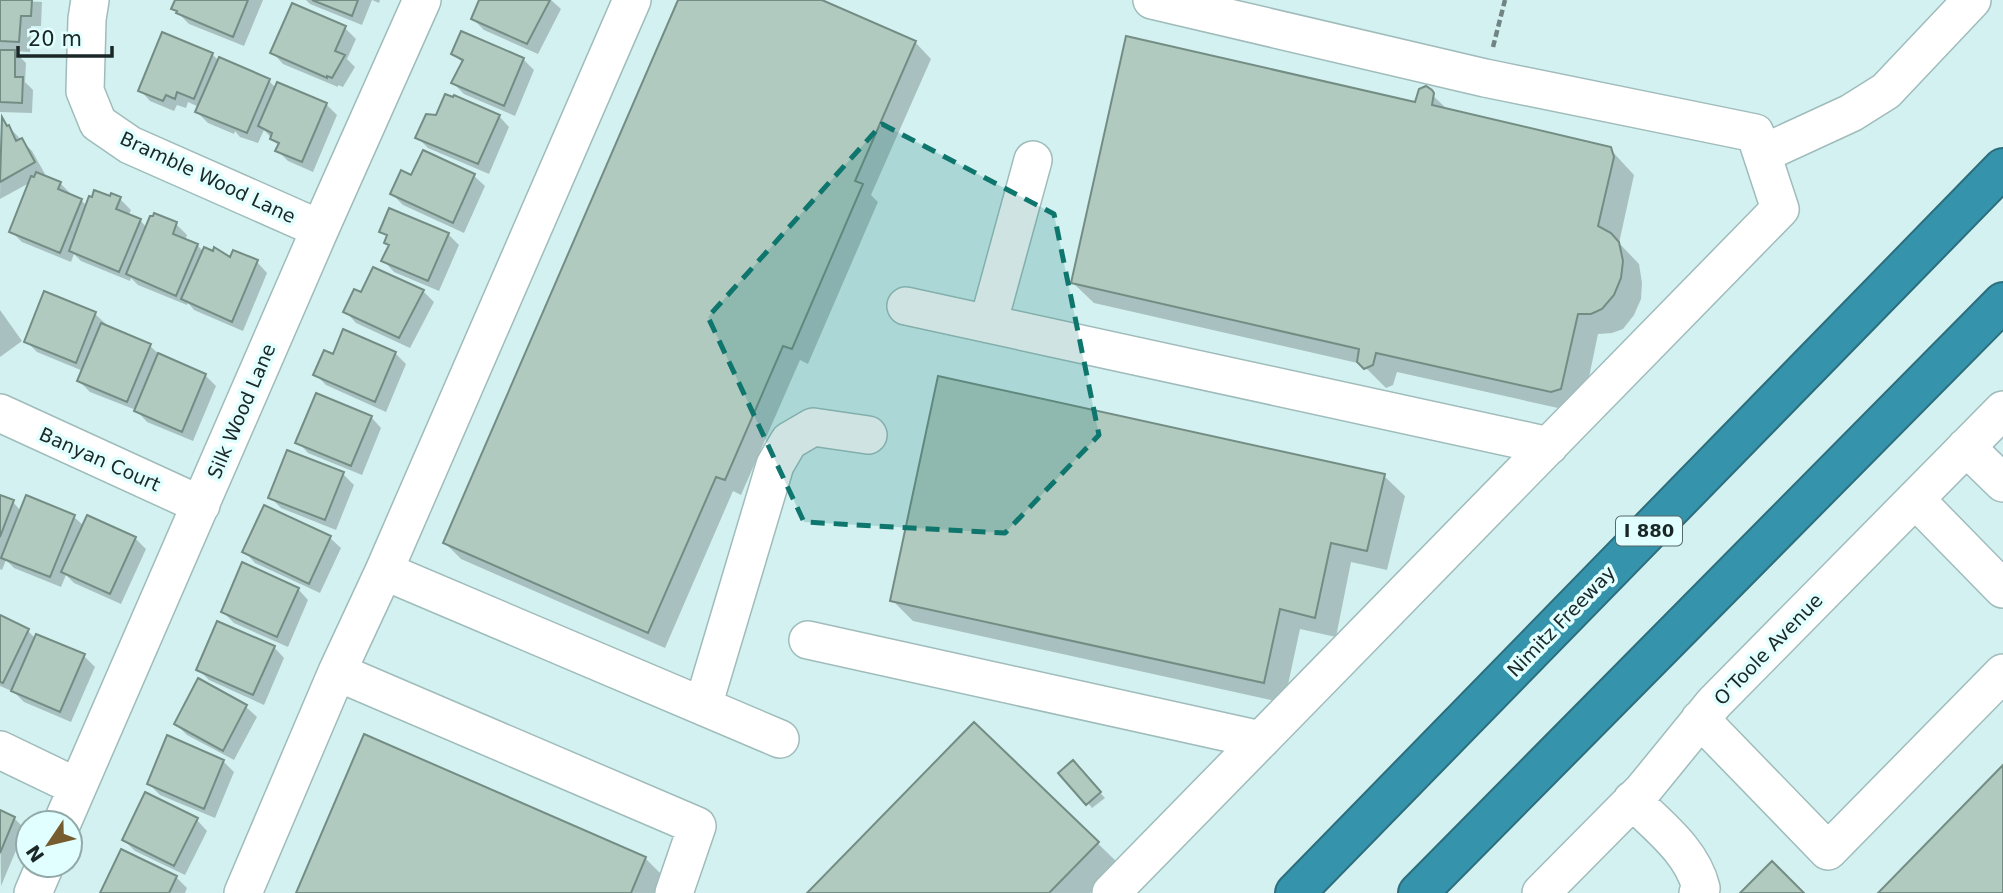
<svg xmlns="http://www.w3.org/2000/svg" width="2003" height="893" font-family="'DejaVu Sans',sans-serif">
<rect width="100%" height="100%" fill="#d3f1f0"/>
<!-- shadow -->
<path fill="#0003" d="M0 0 42 2 41 26H31L30 52 14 51 26 63 25 82 33 90 32 113 0 112Z
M177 0H263L244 46 189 24 173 8Z
M306 0H380L379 3 372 0 362 25 310 4Z
M481 0H551L561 9 538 54 484 30 473 19Z
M680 0H817L915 42 931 59 871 195 878 202 808 364 800 360 741 495 733 491 665 648 461 559 445 543Z
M345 28 356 39 347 59 355 67 343 87 338 85V87L283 64 273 53Z
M212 54 219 61 220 59 269 81 276 88 326 104 337 115 313 172 288 161 277 150 279 146 264 130 258 143 240 137 235 131 234 134 208 123 197 112 199 107 188 102 186 108 177 105 174 111 150 101 140 90Z
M454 54 523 59 534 70 515 116 464 94 453 83 463 63Z
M1425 88 1449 111 1610 149 1634 175 1619 243 1639 264 1642 283 1641 299 1634 315 1623 329 1612 333 1598 334 1583 406 1576 412 1397 372 1393 385 1386 388 1362 364 1094 303 1073 283 1416 104Z
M499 116 509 127 489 174 428 148 417 137Z
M1 119 32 151 45 174 42 176 60 183 71 194 70 196 81 200 87 206 120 199 131 210 128 216 140 220 147 228 176 224 187 235 185 241 197 245 204 252 231 260 257 262 267 273 243 331 194 310 188 303 187 305 138 285 131 278 130 281 81 261 74 254 71 262 22 242 11 231 31 182 0 199Z
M474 176 485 186 464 233 403 205 392 194 412 178Z
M381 231 448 234 459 245 439 291 394 272 384 261 390 246 386 242 388 238Z
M423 291 434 302 410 348 356 323 346 312 362 295Z
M0 310 22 341 0 357Z
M95 314 106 324 105 327 150 346 161 356 205 375 216 386 193 441 147 422 136 410 90 392 79 381 83 371 37 352 26 341Z
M395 353 406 364 386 412 326 385 315 374 334 356Z
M371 417 381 428 362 475 308 453 298 442Z
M343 474 354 485 336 530 281 508 270 497Z
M1384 476 1405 496 1387 570 1351 562 1336 637 1300 629 1284 703 913 621 892 600Z
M0 497 13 502 21 511 74 517 84 526 135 538 146 549 121 604 74 583 66 575 61 587 14 568 6 560 2 570 0 569Z
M265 507 330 538 341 548 320 593 255 563 245 552Z
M298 589 308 600 288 647 234 623 223 612Z
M0 617 28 631 36 639 84 656 95 667 71 722 24 702 14 692 0 686Z
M274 647 284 658 264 705 209 680 198 669Z
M199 681 246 707 257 717 234 760 187 735 176 724Z
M974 724 1119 864 1090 893H809Z
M223 761 234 772 215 818 160 795 149 784Z
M1073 763 1105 798 1092 808 1088 803Z
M0 812 14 818 25 829 1 886Z
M197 820 207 831 185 875 135 851 124 840Z
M645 858 666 879 659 893H298Z
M176 877 187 888 185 893H102Z"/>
<!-- building -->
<path fill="#b0cac0" stroke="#748d84" stroke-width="2" d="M0 0H32L31 16H21L19 42 0 41Z
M175 0H248L233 37 176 13 177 11 171 9Z
M312 0H358L352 16Z
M479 0H550L527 44 471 19Z
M678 0H822L916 41 855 181 863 184 792 349 783 346 725 480 716 477 648 633 443 543Z
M292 3 346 26 335 51 345 55 332 78 327 76V78L270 53Z
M461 31 524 58 504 106 451 83 463 60 451 54Z
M162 32 213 53 194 99 177 92 175 99 166 95 163 101 138 91Z
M1126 36 1415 102 1419 89 1426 86 1432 90 1434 93 1432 105 1611 147 1614 157 1598 226 1611 233 1619 242 1623 261 1621 278 1614 295 1602 309 1591 314H1578L1561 389 1551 392 1376 353 1373 365 1364 369 1357 362 1359 349 1071 283Z
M0 50H15V77H23L22 103 0 102Z
M219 57 270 79 247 133 195 112Z
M277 82 327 103 302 162 275 151 279 143 270 139 272 133 258 126Z
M445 94 453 97 454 95 500 115 478 164 415 138 426 114 436 115Z
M2 117 7 126 9 125 16 141 22 138 35 162 0 182Z
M423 150 475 174 453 223 390 194 401 170 411 175Z
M36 172 61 182 58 189 82 199 60 253 9 232 31 176 34 177Z
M94 190 110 196 111 193 121 197 116 209 141 219 119 272 69 251 89 196 92 197Z
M389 208 449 233 428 281 381 261 389 245 384 243 387 235 379 232Z
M154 213 177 222 173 234 198 244 176 296 126 274 150 216H153Z
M204 247 213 251 214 247 230 257 233 250 258 260 232 322 181 299Z
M373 267 424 290 399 338 343 312 354 289 361 292Z
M44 291 96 312 76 363 24 342Z
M101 323 151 344 127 402 77 381Z
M343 329 396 352 375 402 313 375 324 350 333 354Z
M158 353 206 374 182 432 134 411Z
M938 376 1385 474 1367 551 1331 543 1315 618 1280 609 1264 683 890 601Z
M316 393 372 416 351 466 295 443Z
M287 450 344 472 325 520 268 498Z
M0 495 14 500 0 537Z
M26 495 75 515 50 577 1 558Z
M264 505 331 536 309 584 242 552Z
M87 515 136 537 110 594 61 572Z
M242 562 299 588 277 637 221 612Z
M0 615 29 629 3 683 0 682Z
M217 621 275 646 253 695 196 670Z
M36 634 85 654 60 712 11 691Z
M198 678 247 705 223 751 174 724Z
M974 722 1099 842 1049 893H807Z
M364 734 646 857 631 893H296Z
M167 735 224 760 204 809 147 784Z
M1073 760 1101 792 1086 805 1058 773Z
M2003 765V893H1878Z
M145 792 198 818 174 866 122 840Z
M0 810 15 817 0 853Z
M121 849 177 876 169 893H100Z
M1772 861 1804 893H1740Z"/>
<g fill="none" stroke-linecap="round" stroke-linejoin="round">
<!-- minor casing -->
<g stroke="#9fbcbb" stroke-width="40">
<path id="minor" d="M90 0 87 19 85 91 98 123 130 145 320 229
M632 0 384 571 780 739
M1762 154 1851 113 1886 91 1972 0
M906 306 1549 446
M988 324 1033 160
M0 413 201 505
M1966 447 2003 483
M1915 499 2003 589
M808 640 1261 740
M337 672 697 826 674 893
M703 706 775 465 789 441 813 427 868 435
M1700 719 1828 851 2003 673
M0 750 77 787
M1632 800C1658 826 1692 851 1701 888L1698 893
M62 823 320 229 422 0
M33 893 45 865
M243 893 337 672 384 571
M1111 893 1780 209 1755 133 1485 78 1152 0
M1541 893 1643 790 1714 703 2003 410"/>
</g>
<!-- highway casing -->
<g stroke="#2c6e7d" stroke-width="42">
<path id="highway" d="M1295 893 2003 168
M1418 893 2003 302"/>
</g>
<!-- path -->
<path stroke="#708484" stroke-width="4.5" stroke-dasharray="7 3.5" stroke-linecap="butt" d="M1493 47 1505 0"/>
<!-- minor -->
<use href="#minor" stroke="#fff" stroke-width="37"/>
<!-- highway -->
<use href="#highway" stroke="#3594ab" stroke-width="38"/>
</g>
<!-- marked area -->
<path fill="#0f766e" fill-opacity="0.2" stroke="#0f766e" stroke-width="5" stroke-dasharray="14 9" stroke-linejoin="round" d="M882 124 1054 214 1099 435 1005 533 804 522 708 317Z"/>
<g text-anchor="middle" stroke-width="7" stroke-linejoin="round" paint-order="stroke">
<!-- shield labels -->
<rect fill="#e0fffe" stroke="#566868" stroke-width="2" x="1616" y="516.5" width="66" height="29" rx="5"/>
<g font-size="18" font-weight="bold" fill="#1b2727">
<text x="1649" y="537">I 880</text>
</g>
<!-- street labels -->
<g font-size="19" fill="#1b2727" stroke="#e0fffe">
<text transform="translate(208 177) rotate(25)" y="7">Bramble Wood Lane</text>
<text transform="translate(241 411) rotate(-67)" y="7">Silk Wood Lane</text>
<text transform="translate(100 459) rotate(24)" y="7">Banyan Court</text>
<text transform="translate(1561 621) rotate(-46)" y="7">Nimitz Freeway</text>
<text transform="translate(1768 649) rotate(-46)" y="7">O’Toole Avenue</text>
</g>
</g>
<!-- north arrow -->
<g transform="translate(49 844) rotate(235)"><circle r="33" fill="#e0fffe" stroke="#91a9a8" stroke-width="2"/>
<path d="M0-5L12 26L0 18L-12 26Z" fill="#765c2e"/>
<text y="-10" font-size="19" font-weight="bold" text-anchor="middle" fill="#1b2727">N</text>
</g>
<!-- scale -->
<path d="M18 46v10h94v-10" fill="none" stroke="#1b2727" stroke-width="3.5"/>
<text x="28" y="46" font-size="21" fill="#1b2727" stroke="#e0fffe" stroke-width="5" paint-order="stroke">20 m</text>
</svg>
